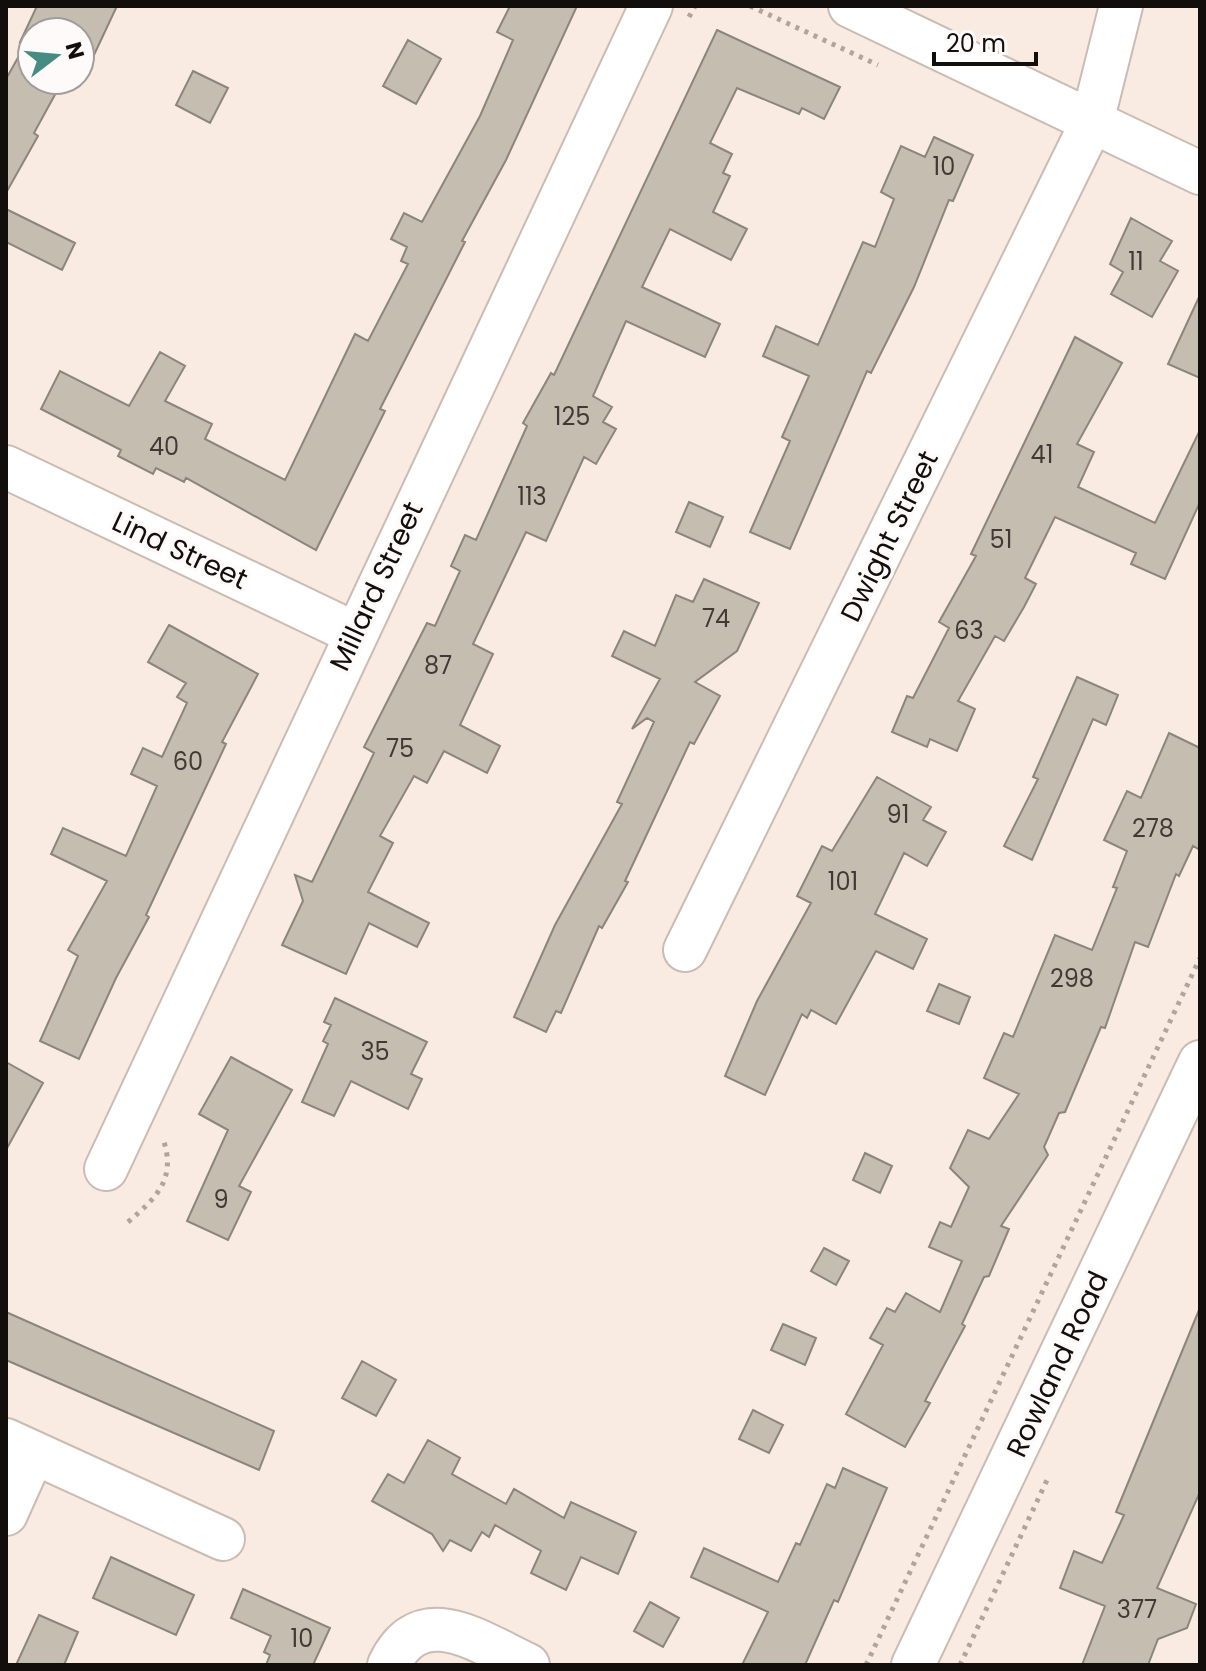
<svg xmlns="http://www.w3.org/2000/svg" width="1206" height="1671" font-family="Poppins,sans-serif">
<rect width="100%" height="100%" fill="#f9ebe2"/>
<!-- building -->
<path fill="#c5bdb0" stroke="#8c8579" stroke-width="2" d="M37 6H117L85 74 80 71V32H32V80H63L34 133 38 136 6 193V79L25 45 20 42Z
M510 6H577L506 160 462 241 465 242 380 409 385 411 316 550 186 478 184 482 156 468 153 474 118 456 121 450 41 409 60 371 129 406 160 352 185 366 165 401 212 424 205 439 285 480 355 334 368 341 408 264 401 261 407 247 391 239 404 213 422 222 480 116 513 40 497 32Z
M717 30 840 87 824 119 802 108 799 114 737 88 710 143 732 154 723 173 730 176 713 212 747 229 731 260 670 229 642 287 720 324 705 357 626 321 593 396 612 407 603 422 616 429 596 464 584 457 546 541 526 532 473 644 493 654 460 725 500 746 487 773 444 751 427 783 414 776 380 836 393 843 368 892 429 923 417 947 369 923 346 974 282 945 303 901 295 875 312 882 374 753 364 747 427 623 435 626 460 571 451 566 465 535 476 540 527 426 523 423 551 373 554 375Z
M408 40 441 59 416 104 383 86Z
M193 71 228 88 210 123 176 105Z
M934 137 973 155 953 201 949 200 914 287 871 373 867 371 790 549 750 532 790 441 782 437 809 376 763 356 776 326 818 345 863 242 875 247 894 199 881 192 901 146 925 157Z
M6 209 75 243 62 270 6 242Z
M1131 218 1172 241 1160 261 1178 271 1152 317 1111 294 1123 272 1110 264Z
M1200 295V378L1168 364Z
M1075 337 1122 363 1077 444 1094 452 1078 487 1155 523 1200 430V502L1165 579 1131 564 1136 553 1055 517 1025 578 1036 584 1024 607 1004 641 995 636 958 701 975 709 957 751 930 739 927 747 892 732 907 696 913 698 949 628 939 622 976 556 971 554Z
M689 502 723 517 710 547 676 532Z
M704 579 759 603 737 651 695 682 720 696 694 744 690 742 625 881 628 882 602 928 599 926 561 1013 556 1011 546 1032 514 1017 555 925 622 804 617 802 654 722 647 718 632 729 660 679 612 656 624 631 655 646 676 595 693 602Z
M169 625 258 674 222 742 226 744 146 915 149 917 116 978 79 1059 40 1041 78 956 68 950 107 881 51 854 63 828 126 856 157 786 131 774 143 748 162 757 187 703 177 697 186 683 148 662Z
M1077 677 1118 695 1106 725 1093 719 1032 860 1004 846 1038 779 1033 777Z
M1169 733 1200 748V850L1193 846 1179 876 1176 874 1148 947 1135 942 1105 1028 1101 1027 1065 1112 1059 1113 1044 1147 1048 1155 1001 1226 1009 1229 989 1276 984 1277 962 1324 965 1326 925 1401 930 1403 905 1447 846 1414 883 1345 870 1338 887 1308 895 1312 906 1293 940 1312 962 1261 929 1247 940 1222 951 1227 969 1187 950 1168 968 1130 989 1139 1019 1094 984 1078 1004 1033 1013 1037 1055 935 1092 950 1117 888 1113 887 1127 851 1104 840 1127 791 1141 798Z
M877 777 931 807 923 820 946 832 927 866 904 853 875 914 927 939 913 969 876 951 836 1024 811 1010 807 1018 802 1014 765 1095 725 1076 757 1001 811 903 797 896 822 846 832 851Z
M939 984 970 997 959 1024 927 1011Z
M335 998 427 1042 411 1074 422 1079 408 1109 351 1081 334 1116 302 1102 328 1044 323 1041 331 1025 324 1022Z
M231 1057 292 1090 239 1186 251 1192 228 1240 187 1221 228 1130 199 1114Z
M6 1062 43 1083 6 1150Z
M865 1153 892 1166 880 1193 853 1180Z
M824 1248 849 1261 836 1285 811 1271Z
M1199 1310 1200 1492 1157 1588 1196 1604 1187 1628 1158 1639 1148 1665H1082L1105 1606 1060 1588 1074 1551 1102 1563 1124 1515 1116 1512Z
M6 1312 274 1431 259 1470 6 1360Z
M783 1324 816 1338 805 1365 771 1350Z
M362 1361 396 1380 376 1416 342 1398Z
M753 1410 783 1425 769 1453 739 1439Z
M428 1440 460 1458 452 1474 506 1504 514 1489 564 1518 571 1502 636 1532 618 1574 581 1557 566 1590 531 1573 541 1551 495 1525 489 1537 482 1532 471 1551 450 1540 443 1551 432 1534 372 1501 388 1474 404 1483Z
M843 1468 887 1488 838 1602 834 1600 805 1665H742L768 1612 691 1577 704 1548 778 1582 796 1543 800 1545 827 1484 835 1488Z
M111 1557 194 1595 176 1635 93 1598Z
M243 1589 330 1628 313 1665H266L270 1655 264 1652 271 1636 231 1618Z
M650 1602 679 1618 663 1647 634 1631Z
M39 1615 78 1632 64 1665H16Z"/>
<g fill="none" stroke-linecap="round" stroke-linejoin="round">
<!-- minor casing -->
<g stroke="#cabcb3" stroke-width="46">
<path id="minor" d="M850 6 1200 173
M6 467 354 633
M685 950 1092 122 1121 6
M106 1169 651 6
M6 1440 223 1539
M6 1514 33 1454
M389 1665C421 1598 480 1643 528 1665
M913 1665 1200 1062"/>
</g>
<!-- path -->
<path stroke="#b0a59e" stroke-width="5" stroke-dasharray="4 6" stroke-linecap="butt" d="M750 6 878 65
M689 17 695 6
M128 1222C156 1198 177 1179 163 1139
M866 1665 1200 958
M960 1665 1048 1478"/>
<!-- minor -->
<use href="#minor" stroke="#fff" stroke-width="42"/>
</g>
<g text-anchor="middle" stroke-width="7" stroke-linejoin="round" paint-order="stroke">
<!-- number labels -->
<g font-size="24" fill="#3f3a34">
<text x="944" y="175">10</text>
<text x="1136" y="270">11</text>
<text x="572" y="425">125</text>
<text x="164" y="455">40</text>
<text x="1042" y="463">41</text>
<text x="532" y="505">113</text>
<text x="1001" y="548">51</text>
<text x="716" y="627">74</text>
<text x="969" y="639">63</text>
<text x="438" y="674">87</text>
<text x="400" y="757">75</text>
<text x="188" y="770">60</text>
<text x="898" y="823">91</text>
<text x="1153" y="837">278</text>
<text x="843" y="890">101</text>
<text x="1072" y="987">298</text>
<text x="375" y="1060">35</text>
<text x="221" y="1208">9</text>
<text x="1137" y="1618">377</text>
<text x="302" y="1647">10</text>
</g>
<!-- street labels -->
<g font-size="28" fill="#120e0b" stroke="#fdfaf9">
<text transform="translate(889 536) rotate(-64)" y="10">Dwight Street</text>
<text transform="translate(180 550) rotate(25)" y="10">Lind Street</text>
<text transform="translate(376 586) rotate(-65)" y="10">Millard Street</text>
<text transform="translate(1057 1364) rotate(-65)" y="10">Rowland Road</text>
</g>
</g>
<!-- border -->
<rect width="1206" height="1671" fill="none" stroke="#120e0b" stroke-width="16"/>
<!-- north arrow -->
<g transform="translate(56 56) rotate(74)"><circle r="38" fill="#fdfaf9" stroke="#9f9c9a" stroke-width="2"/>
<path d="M0-6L14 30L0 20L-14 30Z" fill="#478c82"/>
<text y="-12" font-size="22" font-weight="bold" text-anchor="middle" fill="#120e0b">N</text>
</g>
<!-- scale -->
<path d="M934 52v12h102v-12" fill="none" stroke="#120e0b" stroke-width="4"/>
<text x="946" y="52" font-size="24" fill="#120e0b" stroke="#fdfaf9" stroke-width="6" paint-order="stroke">20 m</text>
</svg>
